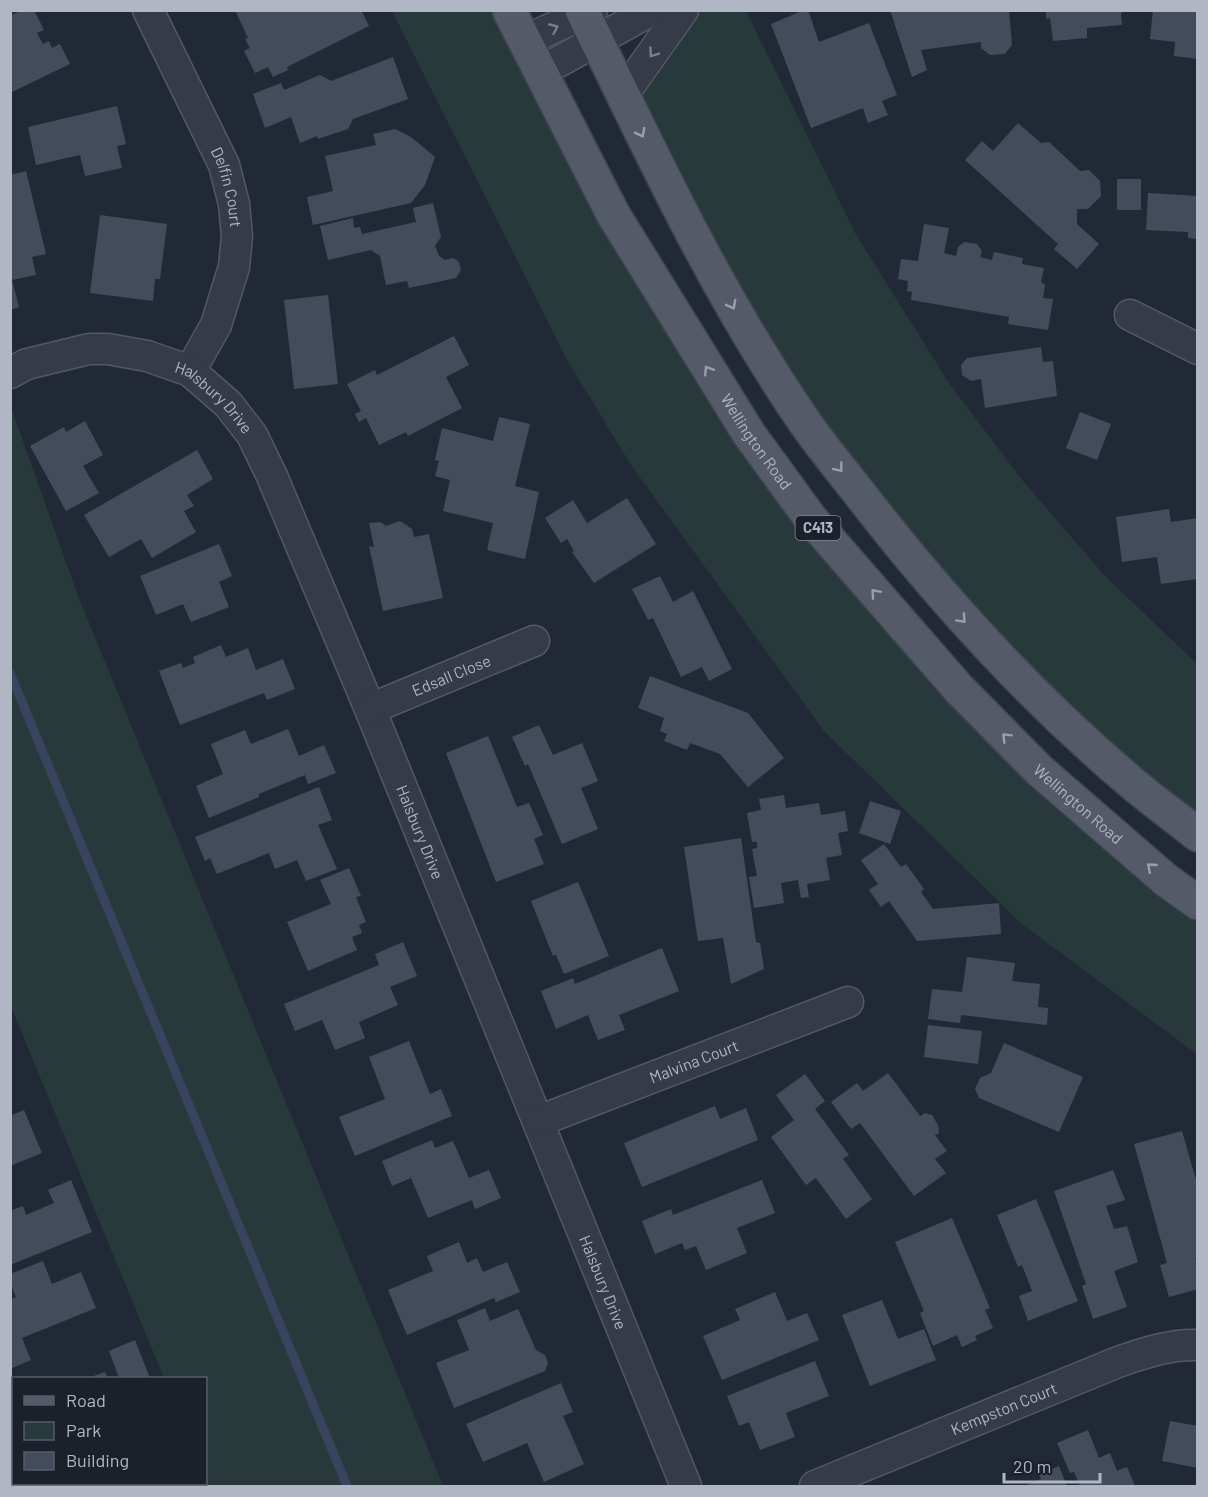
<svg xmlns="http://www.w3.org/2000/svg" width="1208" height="1497" font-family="Barlow,sans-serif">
<rect width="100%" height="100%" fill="#222936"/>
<!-- green -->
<path fill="#28393b" d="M392 11H510L694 347 959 689 1197 903V1054L1023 925 824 731 631 465 567 360Z
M683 11H746L855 233 949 383 1023 481 1105 576 1197 664V835L880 521 622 96Z
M11 407 78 596 443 1486H208L206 1480V1378H164L10 1004Z"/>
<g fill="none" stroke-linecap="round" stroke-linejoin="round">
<!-- stream -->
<path stroke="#39455e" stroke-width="9" d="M10 673 347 1486"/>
</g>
<!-- building -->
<path fill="#444c5b" d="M22 10H34L44 30 37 33 43 44 49 41 52 48 60 44 70 64 10 93V16Z
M235 10H361L369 26 287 67 288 70 273 77 268 67 255 73 244 51 250 48 245 39 248 38Z
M804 10H808L819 42 869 23 897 95 882 101 888 115 868 123 863 108 811 128 771 24Z
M890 10H1009L1012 45 1005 54 990 55 981 48V42L921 50 927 70 912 77Z
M1046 10H1126V11L1121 13 1122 25 1087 28V38L1053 41 1050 18 1046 19Z
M1153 10H1198V59L1174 56 1175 42 1150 39Z
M393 57 408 99 353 119 348 129 318 139 317 136 300 143 291 117 265 128 253 94 281 83 284 90 320 75 331 81Z
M117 106 126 144 117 146 122 168 85 176 80 155 36 165 28 127Z
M1018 123 1041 143 1049 142 1080 171 1089 170 1100 181 1101 196 1088 209H1077V224L1099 244 1077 269 1054 249 1058 244 965 160 982 141 993 151Z
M395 129 411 137 435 157 425 185 411 203 313 225 307 197 333 191 325 156 376 145 373 134Z
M26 171 46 254 32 257 36 275 12 280 19 307 10 310V175Z
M1117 179H1141V210H1117Z
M1148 193 1198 196V239L1188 238V232L1146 230Z
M433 203 441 237 435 246 439 256 445 260 453 258 459 262 461 270 456 278 409 288 407 281 386 285 380 256 371 250 328 260 320 226 353 218 354 228 360 227 362 234 416 222 413 208Z
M100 215 167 224 160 279H155L153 301 90 293Z
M924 224 949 228 944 253 956 256 958 247 964 242 977 244 982 251 980 257 992 260 994 252 1023 258 1022 264 1044 268 1041 282 1045 285 1043 298 1053 299 1048 330 1008 324 1009 317 911 300 912 292 907 291 908 281 898 279 901 259 918 261Z
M328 295 338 384 294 389 284 300Z
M454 336 469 365 446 377 462 408 408 436 406 432 379 445 366 418 359 422 355 414 361 411 347 384 375 370 377 375Z
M1041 347 1043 362 1053 361 1057 396 985 408 981 379 971 381 962 375 961 365 967 358Z
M1080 412 1111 424 1097 460 1066 448Z
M499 417 530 424 515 486 539 492 525 559 487 550 493 523 443 511 450 480 435 476 439 461 435 460 442 428 493 441Z
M85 421 103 455 83 466 99 493 66 511 30 446 64 427 66 432Z
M197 450 213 479 187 495 194 506 184 511 196 532 152 558 141 539 109 557 84 515Z
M627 498 656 544 594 583 572 552 574 551 567 539 561 543 545 518 573 500 587 523Z
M1169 509 1171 522 1198 518V579L1161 584 1157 557 1122 562 1116 517Z
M400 521 412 529 414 537 429 534 443 598 383 611 369 546 374 547 369 523 380 522 386 526Z
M219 544 232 576 219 582 229 607 191 622 183 604 156 615 140 576Z
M660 576 673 602 693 591 732 669 709 681 702 667 681 677 653 618 648 620 632 589Z
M221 645 226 657 248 648 256 670 283 659 295 689 267 700 264 693 180 725 159 671 181 663 183 668 195 663 193 657Z
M650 676 748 713 784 758 748 787 720 754 690 743 687 750 664 741 667 734 660 731 664 718 638 708Z
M539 725 553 755 582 743 598 781 581 788 598 829 562 844 528 764 525 766 512 737Z
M288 729 299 756 324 745 336 773 308 784 305 775 259 794V797L209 818 196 786 223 774 211 744 245 730 251 744Z
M488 736 517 807 529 803 543 835 534 839 544 864 496 882 446 753Z
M319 787 332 820 318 825 337 869 306 881 297 860 275 869 269 853 217 874 210 858 205 861 195 837Z
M784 795 786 808 819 803 821 815 845 811 848 831 838 833 842 855 826 858 830 880 807 884 809 897 801 898 798 880 781 883 784 903 754 908 749 877 757 876 752 849 757 848V842H752L747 813 761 810 759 799Z
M870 801 901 811 890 844 859 833Z
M741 838 756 942 760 943 764 969 731 984 723 938 698 941 684 847Z
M884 844 901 867 906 864 924 889 921 892 933 909 999 903 1001 934 917 941 889 901 881 907 869 890 878 884 861 860Z
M349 868 361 896 356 897 366 922 359 925 362 933 352 937 357 950 308 971 287 922 331 904 320 880Z
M578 882 609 956 564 974 556 955 553 956 531 901Z
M403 942 417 976 390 987 398 1005 359 1022 365 1038 335 1050 322 1020 295 1031 284 1004 379 965 375 954Z
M662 948 679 991 619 1015 625 1030 598 1040 588 1015 556 1029 541 991 573 978 575 984Z
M967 957 1015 963 1012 981 1040 984 1038 1007 1048 1008 1047 1025 961 1015 960 1023 928 1019 932 989 962 992Z
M928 1025 982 1031 978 1064 924 1057Z
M409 1041 430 1094 441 1089 452 1116 355 1156 339 1117 385 1099 369 1057Z
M1004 1043 1083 1077 1059 1132 979 1098 975 1089 980 1078 991 1073Z
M888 1073 920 1116 925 1113 932 1115 938 1125 939 1133 935 1135 947 1151 935 1159 946 1173 914 1196 860 1123 851 1129 831 1102 857 1083 863 1091Z
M805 1074 825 1101 815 1109 849 1155 843 1159 872 1199 846 1219 816 1178 806 1185 771 1137 794 1120 776 1095Z
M715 1106 720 1119 746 1108 758 1140 642 1187 624 1143Z
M24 1110 42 1153 10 1166V1116Z
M1182 1131 1198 1187V1257L1195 1258 1198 1265V1289L1169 1297 1160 1265 1167 1263 1134 1144Z
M432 1140 435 1148 453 1141 469 1178 489 1170 501 1198 475 1209 472 1200 428 1218 411 1178 392 1186 382 1161Z
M1113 1170 1125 1200 1106 1206 1114 1229 1127 1226 1138 1262 1114 1271 1127 1307 1093 1319 1082 1286 1086 1284 1054 1191Z
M71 1180 92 1232 10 1265V1211L23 1206 26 1215 54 1203 48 1190Z
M762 1180 775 1213 737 1228 747 1253 706 1270 696 1246 685 1250 682 1243 655 1254 642 1221 671 1209 673 1215Z
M1036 1199 1078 1301 1028 1321 1019 1296 1032 1291 1022 1265 1018 1267 997 1215Z
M952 1218 990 1308 985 1310 993 1328 975 1336 977 1340 962 1347 957 1335 933 1346 920 1313 924 1311 895 1242Z
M459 1242 467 1263 477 1258 483 1272 507 1262 520 1292 496 1302 494 1298 407 1335 388 1290 433 1271 427 1256Z
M43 1261 52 1284 81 1272 96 1308 22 1338 31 1360 10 1369V1300L16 1297 10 1283V1274Z
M775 1292 787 1321 807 1313 819 1340 722 1380 703 1336 740 1320 735 1309Z
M882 1300 898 1339 924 1329 936 1360 870 1386 842 1315Z
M485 1308 490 1321 518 1309 536 1350 545 1355 548 1363 545 1371 454 1408 436 1363 469 1350 457 1320Z
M135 1340 150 1378H119L109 1351Z
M815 1361 829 1396 786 1413 795 1437 760 1450 749 1422 739 1426 727 1396Z
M105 1372 108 1378H88Z
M561 1383 573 1412 563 1416 584 1464 544 1482 527 1443 483 1462 466 1424Z
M1170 1421 1198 1426V1468L1162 1461Z
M1088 1430 1099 1458 1110 1453 1117 1471 1127 1467 1135 1486H1080L1074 1472 1070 1473 1057 1443Z
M1059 1466 1067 1486H1024L1041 1479 1039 1474Z
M57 1484H148L155 1486H56Z"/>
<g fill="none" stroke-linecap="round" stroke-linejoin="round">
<!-- minor casing -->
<g stroke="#535964" stroke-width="33">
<g id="minor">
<path id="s1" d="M148 10 224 165 234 204 237 236 234 267 216 325 190 371"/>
<path d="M524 41 592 10"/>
<path d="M540 72 652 10"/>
<path d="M622 96 683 10"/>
<path d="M1130 315 1198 349"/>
<path id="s2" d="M10 373 27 364 89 349H108L147 356 190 371 228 404 252 435 271 474 370 709 686 1486"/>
<path id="s3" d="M370 709 534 641"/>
<path id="s4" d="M539 1121 848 1002"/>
<path id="s5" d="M815 1486 1118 1362C1144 1353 1170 1344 1198 1345"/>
</g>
</g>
<!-- primary casing -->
<g stroke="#3f4450" stroke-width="36">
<g id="primary">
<path id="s6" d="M509 10 613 214 749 434 811 519 959 689 1039 770 1166 880 1198 903"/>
<path d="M582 10C650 151 717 295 806 424 823 448 842 471 860 494 941 599 1030 697 1132 783 1153 801 1176 817 1198 835"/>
</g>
</g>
<!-- minor -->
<use href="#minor" stroke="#363b47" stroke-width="30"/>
<!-- primary -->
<use href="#primary" stroke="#545a67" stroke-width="33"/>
</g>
<!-- one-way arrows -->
<defs><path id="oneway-chevron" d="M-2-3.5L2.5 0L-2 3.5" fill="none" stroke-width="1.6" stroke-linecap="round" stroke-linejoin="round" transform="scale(1.5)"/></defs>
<g stroke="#797f8b">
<use href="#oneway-chevron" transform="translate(554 28) rotate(-24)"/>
<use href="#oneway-chevron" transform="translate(653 53) rotate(125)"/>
</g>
<g stroke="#999fac">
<use href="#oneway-chevron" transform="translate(641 133) rotate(63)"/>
<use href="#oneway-chevron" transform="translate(732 305) rotate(62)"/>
<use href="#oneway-chevron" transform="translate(708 370) rotate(-122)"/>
<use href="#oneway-chevron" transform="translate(839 468) rotate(52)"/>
<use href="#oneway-chevron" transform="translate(875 593) rotate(-131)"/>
<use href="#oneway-chevron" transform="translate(962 619) rotate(47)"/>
<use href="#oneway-chevron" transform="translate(1006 737) rotate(-135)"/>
<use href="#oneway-chevron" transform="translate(1151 867) rotate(-139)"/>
</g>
<g text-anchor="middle" stroke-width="6" stroke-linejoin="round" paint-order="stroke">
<!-- shield labels -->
<rect fill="#1b202b" stroke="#838995" stroke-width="1.5" x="795.5" y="516" width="45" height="24" rx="4.5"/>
<g font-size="15" font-weight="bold" fill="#b0b6c3">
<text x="818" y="533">C413</text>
</g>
<!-- street labels -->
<g font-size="16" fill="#b0b6c3" stroke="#1b202b">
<text dy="6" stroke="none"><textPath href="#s1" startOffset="195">Delfin Court</textPath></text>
<text dy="6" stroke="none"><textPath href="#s2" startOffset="222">Halsbury Drive</textPath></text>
<text dy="6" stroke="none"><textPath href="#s6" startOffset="498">Wellington Road</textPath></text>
<text dy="6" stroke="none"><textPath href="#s3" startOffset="88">Edsall Close</textPath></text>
<text dy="6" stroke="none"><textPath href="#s6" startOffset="984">Wellington Road</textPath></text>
<text dy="6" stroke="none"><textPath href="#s2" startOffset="708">Halsbury Drive</textPath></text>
<text dy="6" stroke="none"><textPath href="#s4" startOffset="166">Malvina Court</textPath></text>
<text dy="6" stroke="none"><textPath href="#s2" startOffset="1194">Halsbury Drive</textPath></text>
<text dy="6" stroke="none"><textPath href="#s5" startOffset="204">Kempston Court</textPath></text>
</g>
</g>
<!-- border -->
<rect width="1208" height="1497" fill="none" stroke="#b0b6c3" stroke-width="24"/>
<!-- legend -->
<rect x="12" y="1377" width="195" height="108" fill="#1b202b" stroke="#575c68" stroke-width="1.5"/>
<rect x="24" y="1396" width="30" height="9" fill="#545a67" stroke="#575c68" stroke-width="1.5"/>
<text x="66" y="1407" font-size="18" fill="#b0b6c3">Road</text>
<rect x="24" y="1422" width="30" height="18" fill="#28393b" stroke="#575c68" stroke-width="1.5"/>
<text x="66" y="1437" font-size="18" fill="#b0b6c3">Park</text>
<rect x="24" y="1452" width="30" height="18" fill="#444c5b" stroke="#575c68" stroke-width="1.5"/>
<text x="66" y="1467" font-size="18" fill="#b0b6c3">Building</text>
<!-- scale -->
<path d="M1004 1473v9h96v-9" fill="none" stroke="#b0b6c3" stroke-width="3"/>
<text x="1013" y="1473" font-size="18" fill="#b0b6c3" stroke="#1b202b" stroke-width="4.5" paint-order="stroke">20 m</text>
</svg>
